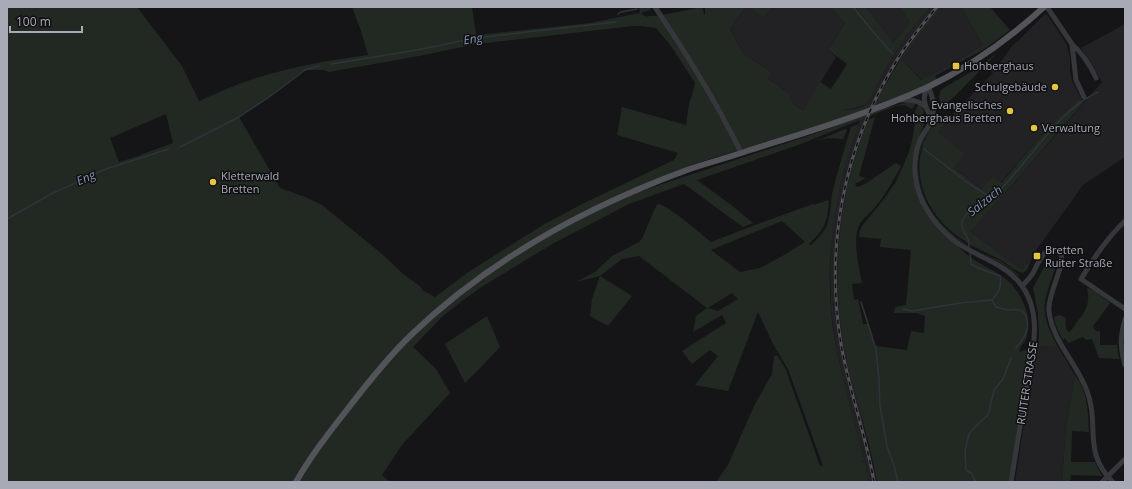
<svg xmlns="http://www.w3.org/2000/svg" width="1132" height="489" font-family="'Open Sans',sans-serif">
<rect width="100%" height="100%" fill="#151517"/>
<!-- built -->
<path fill="#222124" d="M745 7H749L764 18 772 7H830L845 23 828 50 836 57 803 111 791 102 790 98V94L768 79 772 73 743 53 730 29Z
M866 7H900L909 21 907 27 893 42Z
M930 7H940L915 38 896 65 881 92 865 128 853 165 844 202 839 238 837 273 839 303 844 345 877 482H869L864 462H863L862 460 863 459 845 388 836 346 831 311 830 273 831 236 836 200 846 162 856 130 864 109 874 88 890 61 908 33Z
M942 7H961L983 45 943 69 922 80 902 60 922 32Z
M1046 13 1067 45 1070 58V71L1072 81 1081 98 1077 100 1050 125 990 195 927 147 949 118 993 73 990 71 1003 59 1012 46 1018 41Z
M1125 24V157L1083 185 1022 270 971 232 1102 82 1081 48Z
M1036 346 1058 347 1075 375 1066 428 1062 482H1015Z"/>
<!-- green -->
<path fill="#222923" fill-rule="evenodd" d="M7 7H137L182 66 199 101C217 93 235 85 253 79 291 67 329 60 368 55L361 31 352 7H472L476 35 590 23 640 13 639 7H651L650 10 641 13C647 19 649 15 657 16L698 8H701L703 9 704 15 705 14V7H745L730 29 743 53 772 73 768 79 790 94C789 103 797 106 803 111L820 82 831 89 847 64 828 50 845 23 830 7H866L893 42 907 27 909 21 900 7H930C923 16 915 24 908 34 892 56 879 79 867 104L855 108 839 111 855 109 877 101C880 93 885 86 889 79 903 53 920 28 940 7H942L922 32 902 60 921 80 943 69 983 45 961 7H990L1010 30 986 48 953 66 935 76 938 81 896 100 785 136 697 163 617 199 811 135 888 107 910 102 916 103 912 109 905 105 895 106 798 145 697 180 730 204 753 223 743 227 684 184 629 204 554 243 483 286 462 301 443 316 413 347 436 369 450 393 402 445 382 475 390 482H7ZM633 26H642L656 28 671 46 695 83 693 92 689 104 686 125 622 107 617 135 678 153 674 160 580 205 543 225 467 273 435 297 422 290 421 287 403 274 382 254 322 205 305 197 280 188 239 117 272 95 305 70H324L329 72 419 56 477 44ZM166 114 173 143 132 158 119 162 110 138Z
M749 7H772L764 18Z
M997 53 955 96 941 108C940 101 937 95 942 89L976 69Z
M1081 98 1083 103 971 232 1022 270 1033 255 1027 270 1023 273C1014 271 1007 263 999 259 987 253 974 248 962 239 931 219 911 182 923 145 926 137 935 120 943 116L949 118 938 133 965 154 954 168 983 190 982 188 993 176 1001 183 1050 125 1077 100Z
M919 104 923 109 924 112 922 115 920 116 915 114 914 113Z
M875 117 859 176 866 178 855 184 857 187 865 184 896 163 901 166 899 170C892 182 885 195 876 206 870 213 861 219 858 228 853 241 859 269 862 283L852 284 854 300 858 299 863 324H869L875 346 907 350 911 331 924 333 925 316 917 313H894L895 307 906 305 911 250 880 247 881 239 859 237 860 230 862 226 884 199 896 182 909 152 912 141 915 123 918 120H922L924 124C915 145 910 160 914 183 915 188 917 195 920 200 925 209 934 217 941 226 950 236 959 249 970 257 991 272 1008 273 1021 298 1028 311 1031 325 1026 339 1024 345 1019 345 1020 352L1027 349 1030 350 1009 482H877C869 436 853 392 844 346 830 272 839 191 868 120Z
M935 119C931 131 923 138 920 152 917 164 918 177 921 188 929 218 953 238 980 252 987 256 995 258 1002 262 1008 266 1013 271 1019 275V276C1013 273 1008 267 1002 264 986 254 969 248 954 237 915 208 905 158 935 119Z
M859 124C832 194 822 273 836 347 844 385 854 422 864 460H862L863 462 864 461 869 482H716L728 465 754 406 772 374 774 356 777 355 786 370 820 466H823L788 369 774 346 758 312 728 391 695 385 718 356 710 350 692 364 682 351 726 323 722 315 693 332 696 316 707 308 639 256 622 259 600 276 632 296 608 326 590 316 592 299 600 276 576 282 595 272 612 256 639 242 642 239 655 208 658 204C668 205 701 234 711 242L755 225 813 204 814 205 828 200 829 201C827 223 825 229 809 244L811 245 821 235 827 226 830 212 832 194 836 178 847 140 851 127ZM782 221 805 242 784 255 760 268 740 272 711 250ZM732 293 738 299 718 311 708 308Z
M845 129 847 130 843 139 828 138 817 141Z
M1052 258 1055 262 1056 266C1043 303 1038 310 1058 347L1038 346 1039 334 1038 313 1033 288 1043 269 1046 260Z
M1088 288 1093 290 1110 303 1093 326 1094 329 1096 331H1100V345H1117L1119 359 1099 358 1092 339 1086 340 1083 337 1068 343 1065 338 1063 340C1059 333 1055 325 1054 317L1060 315 1066 318C1065 323 1065 327 1068 332 1073 330 1074 326 1077 322 1085 313 1091 302 1087 289Z
M487 316 500 347 483 365 465 383 445 344Z
M1075 375C1088 392 1088 412 1089 432L1072 431 1071 462H1095L1102 476 1071 475 1070 482H1062L1066 428Z"/>
<g fill="none" stroke-linecap="round" stroke-linejoin="round">
<!-- stream -->
<path stroke="#2e343c" stroke-width="1.5" d="M716 7H723
M853 7 874 33 892 53
M618 14 621 12 637 9
M331 64 417 50 476 38 616 22
M180 147 239 117 272 95 305 70 319 66
M924 149 968 183 990 197
M7 219 51 194 106 169 169 149
M969 248C969 245 969 242 968 239 965 232 959 227 963 219 971 204 989 200 1001 189 1006 184 1011 178 1015 173 1041 144 1062 109 1098 92
M970 252 971 264 978 268 1000 276C1002 288 999 291 992 300L996 307C1001 308 1005 310 1009 310 1013 310 1018 308 1022 311 1025 313 1026 315 1027 319 1029 332 1024 338 1016 348
M861 302 876 349 879 380 880 406 887 446 895 469 898 482
M903 309 912 311 960 303 992 300
M976 482 971 473 966 470 965 451 969 434 977 425 987 416 989 412 994 390 1003 379 1011 358"/>
<!-- minor -->
<path stroke="#36373b" stroke-width="5" d="M655 7C678 41 700 76 720 112 727 126 735 139 741 153
M1047 7 1072 44 1076 80 1084 97
M1072 44C1083 54 1090 65 1096 78
M928 86C935 102 936 111 928 127 925 131 922 135 920 140 911 163 914 189 927 210 935 223 944 233 956 242 970 252 987 258 1001 267 1031 285 1038 314 1033 347L1011 482
M928 87C921 97 925 107 931 117
M899 100C911 100 916 99 926 107
M1125 221C1107 238 1094 258 1081 279L1125 309
M1054 249C1057 251 1060 252 1061 255 1065 266 1047 295 1049 311 1052 341 1077 363 1087 391 1100 425 1082 452 1113 482
M1022 286C1026 282 1030 278 1033 273 1038 264 1042 250 1054 249
M1125 319C1120 337 1120 347 1125 365
M1102 482 1125 459"/>
<!-- major -->
<path stroke="#53535a" stroke-width="6" d="M296 482C310 457 328 434 346 411 366 385 387 358 411 335 488 261 586 207 687 170 707 163 727 158 747 151 807 132 871 113 928 87 969 67 1010 38 1044 7"/>
<!-- rail casing -->
<g stroke="#505056" stroke-width="3">
<path id="rail" d="M874 482C866 435 849 391 841 344 825 247 843 150 894 65 906 44 921 26 937 7"/>
</g>
<!-- rail -->
<use href="#rail" stroke="#101012" stroke-width="1.5" stroke-dasharray="4.5" stroke-linecap="butt"/>
</g>
<!-- markers -->
<g fill="#e4c440" stroke="#101012" stroke-width="1.5">
<rect x="952" y="62" width="8" height="8" rx="2"/>
<circle cx="1055" cy="87" r="4"/>
<circle cx="1010" cy="111" r="4"/>
<circle cx="1034" cy="128" r="4"/>
<circle cx="213" cy="182" r="4"/>
<rect x="1033" y="252" width="8" height="8" rx="2"/>
</g>
<g text-anchor="middle" stroke-width="3" stroke-linejoin="round" paint-order="stroke">
<!-- poi labels -->
<g font-size="11" fill="#a8aab6" stroke="#101012" text-anchor="start">
<text x="964" y="70">Hohberghaus</text>
<text x="1047" y="91" text-anchor="end">Schulgebäude</text>
<text x="1002" y="109" text-anchor="end">Evangelisches<tspan x="1002" dy="13">Hohberghaus Bretten</tspan></text>
<text x="1042" y="132">Verwaltung</text>
<text x="221" y="180">Kletterwald<tspan x="221" dy="13">Bretten</tspan></text>
<text x="1045" y="254">Bretten<tspan x="1045" dy="13">Ruiter Straße</tspan></text>
</g>
<!-- street labels -->
<g font-size="11" fill="#a8aab6" stroke="#101012">
<text transform="translate(1027 383) rotate(-81)" y="4">RUITER STRASSE</text>
</g>
<!-- water labels -->
<g font-size="12" font-style="italic" fill="#8293ae" stroke="#101012">
<text transform="translate(473 39) rotate(-9)" y="4">Eng</text>
<text transform="translate(86 178) rotate(-24)" y="4">Eng</text>
<text transform="translate(985 201) rotate(-39)" y="4">Salzach</text>
</g>
</g>
<!-- border -->
<rect width="1132" height="489" fill="none" stroke="#a8aab6" stroke-width="16"/>
<!-- scale -->
<path d="M10 26v6h72v-6" fill="none" stroke="#a8aab6" stroke-width="2"/>
<text x="16" y="26" font-size="12" fill="#a8aab6" stroke="#101012" stroke-width="3" paint-order="stroke">100 m</text>
</svg>
